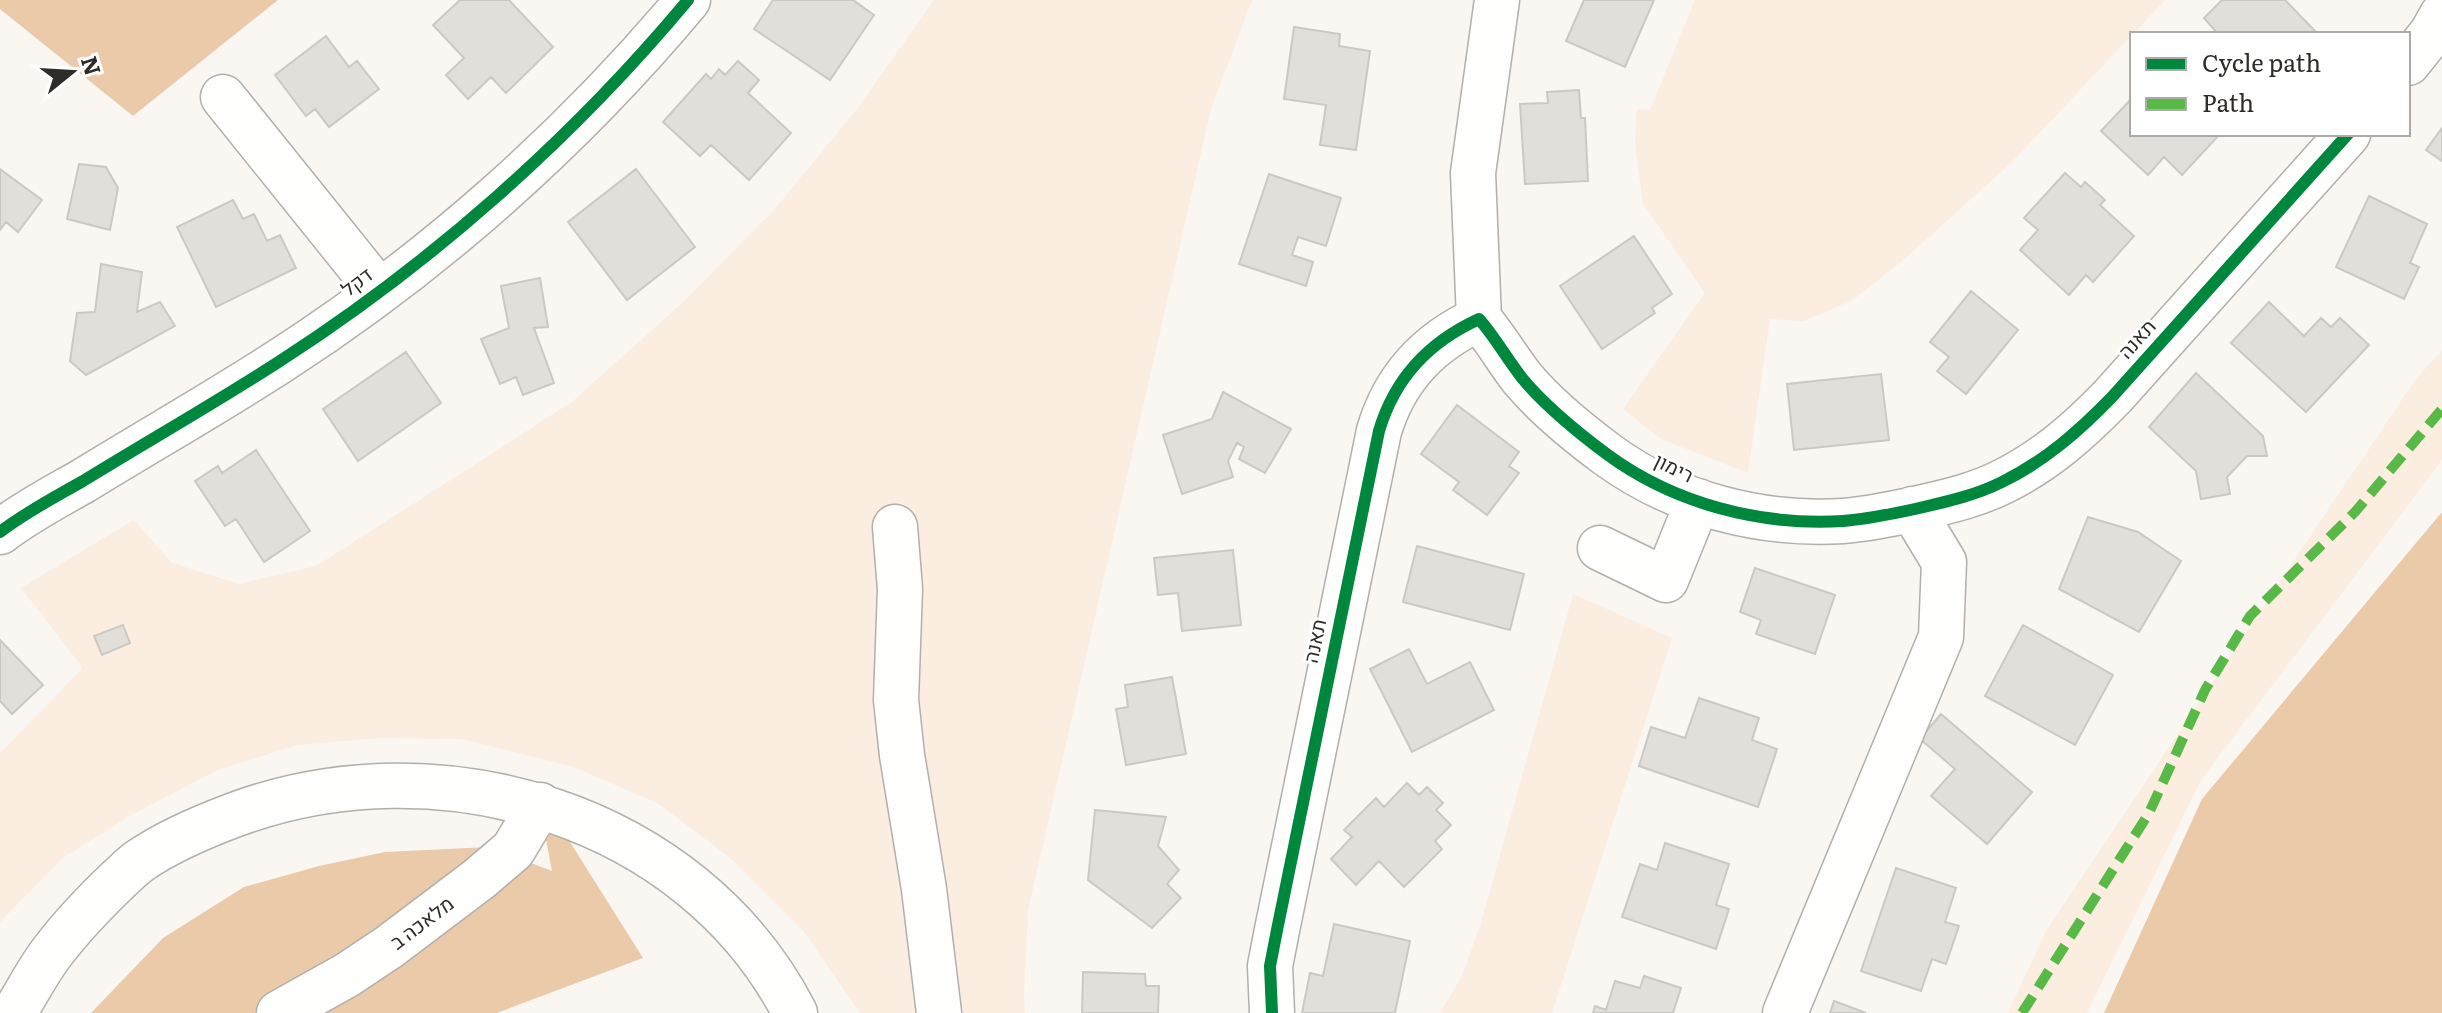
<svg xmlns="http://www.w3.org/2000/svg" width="2442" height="1013" font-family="Literata,Heebo,serif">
<rect width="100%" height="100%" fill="#faf6f2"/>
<!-- green -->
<path fill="#fbede0" d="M934 0H1252L1211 109 1028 910 1024 996 1025 1013H860L804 932 729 857 659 804 574 767 462 739 379 738 297 745 218 770 131 815 64 857 0 922V753L83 668 21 588 134 520 172 563 239 584 316 566 504 446 573 401 681 304 774 210 857 109Z
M1695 0H2165L2011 163 1902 261 1853 300 1804 321 1770 319 1748 473 1661 439 1623 409 1705 293 1643 204 1635 145 1637 109 1650 110Z
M2442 350V460L2201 780 2087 1013H2008L2046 931 2415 380Z
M1573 594 1672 638 1552 1013H1440L1462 976 1481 923Z"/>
<!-- forest -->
<path fill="#eacaa9" d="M0 0H278L133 116 0 9Z
M2442 512V1013H2104L2202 799Z
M536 788 643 958 497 1013H91L163 938 244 887 319 866 385 852 489 847 552 871Z"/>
<!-- building -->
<path fill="#e2deda" stroke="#ccc9c5" stroke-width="2" d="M460 0H509L553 47 506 93 491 77 468 99 446 75 464 58 433 25Z
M773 0H853L874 15 830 80 754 29Z
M1584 0H1654L1625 67 1566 41Z
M2222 0H2285L2316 32 2314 34H2218L2204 18Z
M1294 27 1340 34 1339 46 1370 51 1356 150 1320 145 1326 105 1284 99Z
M326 36 349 67 357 61 379 89 329 127 315 109 306 116 275 75Z
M738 61 759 80 748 93 791 133 749 180 711 145 700 156 663 122 706 74 711 79 719 69 725 75Z
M1579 90 1581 118H1585L1588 181 1525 184 1520 104 1548 103 1547 92Z
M2132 98V134H2220L2182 175 2164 157 2148 175 2101 131Z
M2442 128V161L2426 150Z
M79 164 106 167 118 188 110 230 67 219Z
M0 169 42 200 18 232 6 222 0 230Z
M636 169 695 247 627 300 568 222Z
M2065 173 2081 187 2085 182 2105 200 2100 205 2134 236 2093 282 2086 275 2069 295 2020 250 2038 230 2024 218Z
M1269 174 1341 198 1326 246 1298 237 1292 255 1313 262 1306 286 1239 264Z
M2369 196 2427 224 2410 263 2419 267 2404 299 2336 267Z
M233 200 243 219 254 214 267 241 280 235 296 268 216 307 177 227Z
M1634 236 1672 294 1652 308 1655 313 1602 349 1560 286Z
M101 264 142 272 137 312 160 302 175 326 86 375 70 361 77 313 95 312Z
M540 278 548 327 534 328 554 383 523 395 516 377 500 384 481 339 509 328 501 286Z
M1971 291 2018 330 1966 394 1937 371 1949 357 1930 342Z
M2269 302 2304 336 2321 318 2331 327 2340 318 2369 345 2306 412 2231 343Z
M406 352 441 403 358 461 323 409Z
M2196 373 2263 436 2267 456H2247L2227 477 2230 494 2201 499 2196 471 2149 427Z
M1881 374 1889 440 1794 450 1787 384Z
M1223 392 1291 429 1265 473 1239 459 1244 447 1237 443 1228 461 1233 477 1182 494 1163 435 1212 419Z
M1457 405 1519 452 1509 466 1519 473 1487 515 1453 490 1459 482 1421 454Z
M256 450 310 531 264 562 236 519 225 526 195 481 218 466 222 473Z
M2088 517 2138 532 2181 561 2139 632 2059 589Z
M1417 546 1524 574 1510 630 1403 602Z
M1233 550 1241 625 1182 631 1178 593 1158 595 1154 558Z
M1755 568 1835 595 1815 654 1756 634 1761 620 1740 612Z
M123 625 130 643 102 655 94 636Z
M2023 625 2113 675 2075 745 1985 696Z
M0 640 43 685 12 714 0 701Z
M1409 649 1427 684 1470 662 1494 710 1412 752 1370 669Z
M1172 677 1186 754 1126 765 1116 709 1128 707 1125 685Z
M1699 698 1759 718 1752 740 1777 749 1758 807 1639 766 1651 727 1685 738Z
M1941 714 2032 792 1987 844 1931 796 1955 769 1920 739Z
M1407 783 1419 795 1427 787 1443 803 1436 810 1451 825 1435 841 1442 849 1404 887 1379 861 1356 885 1331 859 1352 837 1344 830 1376 798 1384 807Z
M1095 810 1166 817 1158 846 1179 870 1167 884 1181 898 1152 928 1088 880Z
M1665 843 1729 864 1716 905 1729 909 1716 949 1622 917 1640 864 1657 870Z
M1896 868 1956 888 1945 922 1959 926 1946 964 1932 959 1921 991 1861 971Z
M1334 924 1410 941 1395 1013H1302L1310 973 1323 976Z
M1083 972 1145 974 1146 986H1159L1158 1013H1082Z
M1644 976 1681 988 1673 1013H1593L1595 1006 1606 1010 1615 981 1640 988Z
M1834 1001 1866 1013H1830Z"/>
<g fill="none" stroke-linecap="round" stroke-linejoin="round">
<!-- minor casing -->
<g stroke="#b2afac" stroke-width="47">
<path id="minor" d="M2408 63 2432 33 2442 15
M223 97 379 291
M1479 319C1495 337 1507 359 1522 378 1546 407 1577 432 1608 455 1675 504 1761 526 1843 521 1868 519 1892 514 1915 509 1945 502 1974 496 2002 482 2045 461 2079 431 2112 397L2348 134
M1479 319 1473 173 1497 0
M895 527 900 589 896 700 902 755 924 889 939 1013
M0 532C26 512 55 497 83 481 148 441 215 403 280 361 432 263 572 139 688 0
M1600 548 1666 580 1698 501
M279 1013 347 975 389 947 479 879 513 850 540 805
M1272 1013 1270 966 1277 930 1379 431C1395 377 1429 342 1479 319
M1785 1013 1941 637 1944 562 1912 509"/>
</g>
<!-- major casing -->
<g stroke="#b2afac" stroke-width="47">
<path id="major" d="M14 1013C27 993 38 970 53 951 72 926 95 902 118 880 126 873 133 865 141 860 169 841 202 827 234 815 438 739 692 813 795 1013"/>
</g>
<!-- minor -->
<use href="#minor" stroke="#fefefd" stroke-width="44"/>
<!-- major -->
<use href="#major" stroke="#fefefd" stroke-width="44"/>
<!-- quiet -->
<path stroke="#58b947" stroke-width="10" stroke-dasharray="20 10" stroke-linecap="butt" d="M2022 1013 2149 813 2205 690 2250 616 2355 512 2442 409"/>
<!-- cycleway casing -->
<g stroke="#fff" stroke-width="17">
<path id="cycleway" d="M0 532C26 512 55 497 83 481 148 441 215 403 280 361 432 263 572 139 688 0
M1272 1013 1270 966 1277 930 1379 431C1395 377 1429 342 1479 319 1495 337 1507 359 1522 378 1546 407 1577 432 1608 455 1675 504 1761 526 1843 521 1868 519 1892 514 1915 509 1945 502 1974 496 2002 482 2045 461 2079 431 2112 397L2348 134"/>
</g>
<!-- cycleway -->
<use href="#cycleway" stroke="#00873e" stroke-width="12"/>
</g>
<g text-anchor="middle" stroke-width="6" stroke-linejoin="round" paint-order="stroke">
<!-- street labels -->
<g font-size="20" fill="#2f2c28" stroke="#fff">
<text transform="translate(357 282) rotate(-37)" y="7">דקל</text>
<text transform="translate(2137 339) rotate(-48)" y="7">תאנה</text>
<text transform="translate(1674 468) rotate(26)" y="7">רימון</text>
<text transform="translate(1315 641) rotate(-78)" y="7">תאנה</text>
<text transform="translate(422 923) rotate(-37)" y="7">מלאכה ב</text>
</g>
</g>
<!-- legend -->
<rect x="2130" y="32" width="280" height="104" fill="#ffffff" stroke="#acaba9" stroke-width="2"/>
<rect x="2146" y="58" width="40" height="12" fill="#00873e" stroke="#acaba9" stroke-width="2"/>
<text x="2202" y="72" font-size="24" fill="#2f2c28">Cycle path</text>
<rect x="2146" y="98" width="40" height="12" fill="#58b947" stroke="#acaba9" stroke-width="2"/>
<text x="2202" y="112" font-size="24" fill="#2f2c28">Path</text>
<!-- north arrow -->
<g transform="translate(72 72) rotate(72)" stroke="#ffffff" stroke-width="6" paint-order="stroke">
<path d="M0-6L14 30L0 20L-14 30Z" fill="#2f2c28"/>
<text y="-12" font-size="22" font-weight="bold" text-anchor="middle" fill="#2f2c28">N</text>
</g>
</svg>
